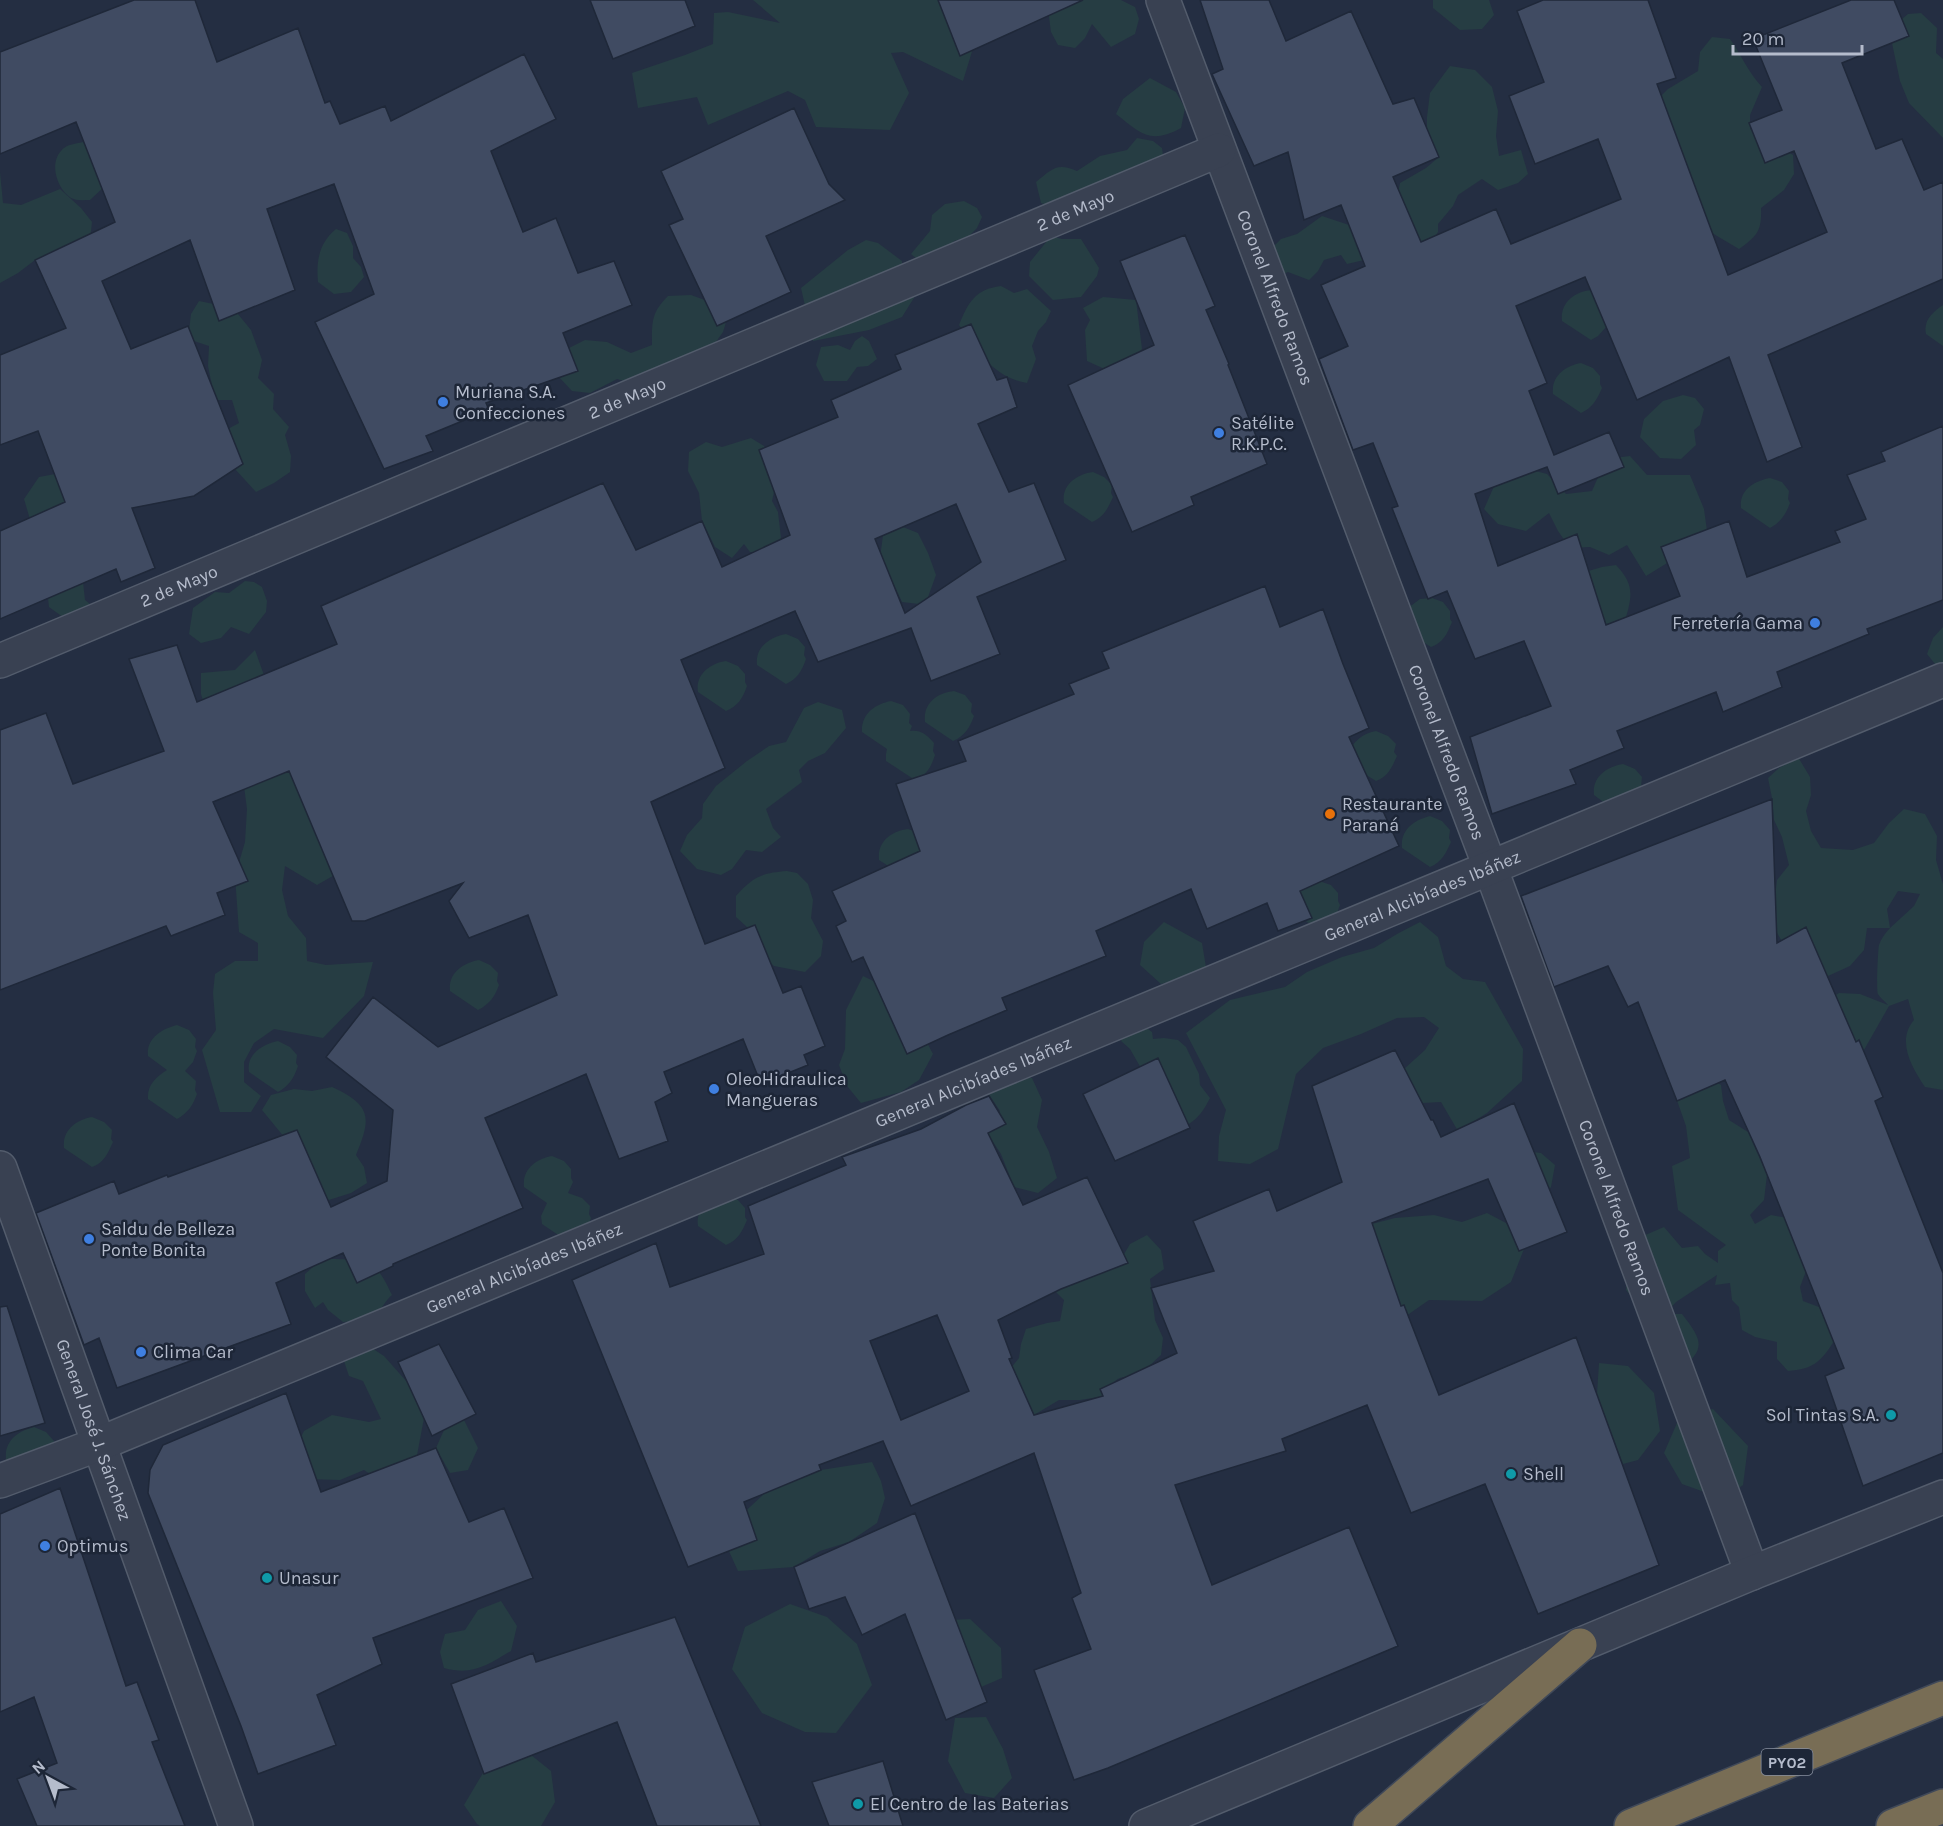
<svg xmlns="http://www.w3.org/2000/svg" width="1943" height="1826" font-family="Karla,sans-serif">
<rect width="100%" height="100%" fill="#242e42"/>
<!-- green -->
<path fill="#263d43" fill-rule="evenodd" d="M753 0H971L977 35 963 81 903 52 891 53 909 93 890 130 816 127 805 100 788 91 708 125 697 97 638 108 632 73 685 55 713 44 714 13 728 12 780 23Z
M1055 0H1121L1135 7 1139 19 1135 34 1111 47 1092 24 1085 38 1075 48 1058 45 1051 32 1048 9Z
M1433 0H1489L1494 15 1482 29 1460 30 1433 8Z
M1921 13 1937 28 1936 53 1943 59V138L1909 103 1900 81 1892 43 1895 25 1908 14Z
M1712 37 1730 39C1742 56 1748 72 1762 87L1750 115V129L1793 155 1794 174 1784 190 1761 208C1762 231 1757 236 1739 249L1712 233 1648 109 1668 89 1698 71 1700 52Z
M1450 66 1475 70 1492 87 1498 111 1496 136 1499 156 1521 150 1528 174 1518 183 1498 190 1482 179 1458 195 1453 206 1438 224V232L1429 245 1347 264 1341 255 1324 260 1318 271 1309 280 1288 272 1268 281 1261 259 1281 239 1297 234 1322 216 1349 225 1364 220 1397 199 1400 183 1426 168 1439 157 1427 142V117L1430 93Z
M1150 78 1176 92 1185 108 1181 128C1150 145 1140 133 1116 114L1123 99Z
M1137 138 1153 141 1162 148 1164 162 1057 208 1041 203 1036 182C1052 169 1057 162 1077 171L1100 156 1127 150Z
M83 142 94 151 105 186 90 200C84 200 76 201 71 198 57 189 49 164 61 151 66 144 75 144 83 142Z
M0 172 3 203 21 205 60 189 81 208 92 222 90 240 35 260 18 273 0 283Z
M964 201 977 208 982 217 977 228 968 237 954 241 944 256 924 265 911 254 930 231 932 215 945 204Z
M336 229 347 233 353 246V258L361 267 364 277 351 292 334 294 318 282C316 261 319 243 336 229Z
M1051 236 1062 239H1081L1099 268 1097 276 1081 297 1053 300 1029 276 1030 262Z
M866 240 878 243 902 261V274L917 293 902 317 869 330 813 341 801 288 848 250Z
M1001 286 1014 293 1027 289 1051 311 1046 322 1038 331 1032 346 1036 359 1027 383C992 377 979 351 959 325 968 303 975 289 1001 286Z
M1591 290 1607 326 1598 336 1591 340 1562 321C1560 303 1574 292 1591 290Z
M691 295 713 303 727 319 723 332 713 346 634 384 617 379 590 393 572 391 558 376 561 352 585 340 607 342 631 353 652 345C652 322 651 313 668 296Z
M1103 297 1136 300 1142 349 1129 362 1109 371 1087 361 1085 330 1090 320 1083 308Z
M199 301 233 308 251 330 262 360 258 378 274 394 273 409 289 427 285 435 291 456 290 472 274 483 256 492 235 469 226 430 239 423 232 400H215L208 366 209 346 188 339 191 314Z
M1943 305V346L1926 334C1923 320 1933 312 1943 305Z
M862 336 869 341 877 359 868 366 857 367 847 381H824L816 365 821 347 838 345 850 350 855 341Z
M1581 363 1593 368 1600 376V384L1602 388C1597 400 1592 408 1581 413L1553 394C1551 376 1565 366 1581 363Z
M1683 395 1695 398 1704 409 1700 425 1694 430 1696 445 1681 459 1660 458 1640 437 1644 419 1663 401Z
M751 438 764 446 778 475 772 501 778 512 781 538C771 551 767 553 750 552L744 544 732 558 715 547 702 521 699 493 688 471 689 452 706 442 722 447Z
M1630 456 1647 475H1690L1704 509 1708 538 1646 576 1627 545 1609 555 1590 547 1570 548 1558 531 1549 513 1526 531 1498 524 1484 509 1495 484 1516 466 1547 474 1566 494 1592 491 1606 459Z
M66 472 85 502 32 526 24 499 39 477Z
M1093 472 1104 477 1112 485 1111 493 1113 497C1108 508 1104 517 1092 522L1064 503C1061 485 1077 474 1093 472Z
M1770 478 1782 482 1789 491 1788 499 1790 503C1786 514 1781 522 1770 528L1741 508C1739 490 1754 481 1770 478Z
M903 527 918 533 928 553 936 575 928 597 919 604 902 602 893 583 879 566 883 535Z
M1616 565C1633 583 1633 594 1626 617L1607 624 1585 610V572L1602 567Z
M82 573 85 600 90 604V615L67 620 49 607 47 589Z
M245 581 254 582 262 587 267 601 266 612 249 634 231 627 221 638 201 643 189 634 193 608 215 592 229 593Z
M1432 598 1443 602 1450 611V619L1452 622C1447 634 1443 643 1431 647L1415 637 1408 608 1420 599Z
M1943 627V674L1927 654 1933 638Z
M786 634 798 639 805 647 804 655 806 659C802 671 797 679 786 684L757 665C755 647 770 637 786 634Z
M255 650 318 826 338 873 317 885 285 866 282 890 288 916 306 938 307 961 326 965 373 962 364 996 323 1038 274 1029 254 1043 244 1062V1082L261 1096 251 1112H220L202 1050 216 1030 213 993 215 974 235 961H258V943L239 932 235 876 245 842 247 809 244 786 213 735 201 694V673L235 670Z
M726 661 738 666 745 674V682L747 686C743 698 738 706 726 711L698 692C695 674 711 663 726 661Z
M954 691 965 695 972 704 971 712 974 716C970 727 965 736 953 741L925 722C923 703 937 693 954 691Z
M891 701 903 705 910 714 909 723 912 726 910 731C921 729 928 736 934 743L933 751 935 755C931 767 927 775 915 780L886 761V754L887 749 862 732C861 714 875 704 891 701Z
M818 702 842 710 846 728 825 753 808 761 799 770 802 782 766 809 773 828 781 837 762 852 746 850 732 869 721 875 697 869 680 851 687 835 702 818 703 804 716 786 747 761 769 746 786 742 804 708Z
M1376 731 1388 736 1396 744 1394 752 1397 756C1392 767 1388 777 1376 781L1360 771 1347 755C1354 741 1361 734 1376 731Z
M1798 757 1810 777 1811 795 1806 811 1811 831 1821 848 1853 850 1874 843 1889 823 1904 809 1925 814 1937 836 1936 860 1943 884V1090L1925 1087C1912 1068 1896 1041 1914 1020L1908 999 1889 1006 1864 1050 1831 1043 1821 1004 1839 993 1860 994 1888 1005C1885 1001 1880 998 1878 994 1876 991 1878 949 1879 945 1881 939 1885 933 1890 928H1867L1864 950 1850 966 1828 976 1806 965 1784 945 1772 924 1777 880 1789 865 1782 837 1774 820 1772 798 1768 778 1779 768ZM1898 891 1920 894 1914 906 1890 928 1887 909Z
M1623 764 1635 769 1642 777 1641 786 1643 789 1606 804 1594 795C1592 777 1606 767 1623 764Z
M1430 816 1442 821 1450 830 1449 838 1451 842C1446 853 1442 862 1430 867L1402 848C1400 830 1414 820 1430 816Z
M908 829 919 833 927 842 907 878 879 860C877 841 892 831 908 829Z
M787 871 797 873 808 884 813 900 811 918 823 941 821 956 805 972 774 966 755 949 748 928 736 917V896C753 877 761 873 787 871Z
M1319 881 1331 885 1338 893V901L1340 905 1336 916 1319 930 1291 911 1296 891Z
M1164 922 1202 943 1206 967 1187 977 1161 984 1140 965 1144 942Z
M1420 922 1438 937 1446 966 1463 979 1485 982 1523 1049 1522 1081 1487 1113 1458 1131 1441 1102 1423 1103 1409 1089 1404 1069 1425 1050 1439 1028 1424 1017 1397 1018 1361 1034 1323 1048 1296 1074 1278 1149 1250 1164 1218 1161 1219 1136 1226 1110 1186 1033 1230 1000 1285 987 1307 972 1342 957 1374 948 1397 934Z
M479 960 490 965 498 973 497 981 499 985C495 996 490 1004 478 1010L450 991C448 973 463 963 479 960Z
M863 976 902 995 933 1054 919 1080 901 1092 861 1103 847 1086 839 1065 845 1049 846 1010Z
M1140 1023 1152 1032 1153 1039 1164 1038 1178 1040 1186 1047 1199 1074 1200 1085 1210 1098C1200 1118 1192 1124 1171 1133L1186 1119 1168 1079 1142 1070 1130 1049 1121 1041 1126 1030Z
M177 1025 189 1030 196 1039 195 1047 197 1051 193 1062 185 1071 196 1081 195 1090 197 1094C193 1105 188 1113 177 1119L148 1099C147 1085 156 1077 167 1070L148 1056C146 1039 161 1029 177 1025Z
M278 1041 290 1047 297 1055 296 1063 298 1066C294 1078 289 1086 278 1092L249 1072C246 1054 263 1044 278 1041Z
M999 1070 1032 1078 1042 1100 1037 1127 1049 1152 1057 1178 1038 1193 1014 1187 1001 1154 987 1133 1000 1111 988 1093Z
M1704 1074 1721 1085 1723 1101 1729 1120 1748 1132 1767 1175 1764 1200 1750 1215 1755 1224 1771 1215 1798 1220 1806 1271 1800 1287 1803 1301 1819 1307 1834 1341C1821 1362 1813 1369 1788 1371L1777 1359V1342L1755 1337 1742 1330 1739 1307 1732 1300 1730 1283 1715 1285 1717 1275 1676 1302 1665 1314H1682C1704 1342 1706 1350 1677 1371L1644 1311 1626 1290 1629 1242 1664 1227 1682 1248 1698 1246 1705 1254 1718 1263V1251L1726 1245 1678 1210 1672 1166 1690 1158 1686 1126 1674 1092Z
M332 1087C371 1105 372 1117 356 1155L364 1167 367 1183 351 1193 316 1204 289 1143 262 1110 271 1095 294 1089 312 1091Z
M92 1117 104 1122 112 1130 111 1139 113 1142C108 1153 104 1163 92 1167L64 1148C62 1130 76 1120 92 1117Z
M1524 1151 1541 1153 1555 1165 1551 1187 1541 1200Z
M552 1156 564 1161 571 1169V1178L573 1182 568 1193 582 1198 590 1206 589 1214 591 1218 587 1229 570 1243 542 1224 541 1216 547 1203 524 1187C522 1169 536 1159 552 1156Z
M727 1195 738 1200 745 1208V1217L747 1220C742 1232 738 1240 726 1245L698 1226C695 1207 712 1202 727 1195Z
M1487 1213 1506 1223 1524 1249 1511 1282 1482 1301 1429 1300 1386 1330 1372 1224 1395 1218 1434 1215 1462 1222Z
M1147 1235 1161 1250 1164 1269 1150 1279 1155 1320 1163 1338 1161 1355C1155 1360 1149 1367 1143 1371 1123 1383 1119 1368 1105 1396L1080 1400H1059L1034 1415 1006 1374 1019 1358 1021 1344 1026 1329 1047 1323 1060 1321 1064 1300 1056 1292 1081 1273 1120 1261 1130 1244Z
M322 1259C339 1259 364 1258 377 1270 384 1277 388 1287 392 1295 385 1301 382 1309 376 1314 368 1322 353 1321 343 1322L328 1310 323 1302 315 1308 305 1291V1274Z
M367 1345 384 1356 407 1382 424 1418 415 1466 379 1480 364 1470 340 1480 307 1479 294 1451 304 1431 332 1415 369 1422 381 1419 363 1381 349 1376 342 1355Z
M1599 1363 1628 1366 1654 1393 1660 1431 1638 1460 1623 1464 1597 1394Z
M1713 1409 1748 1446 1743 1485 1724 1499 1682 1484 1664 1453 1680 1416Z
M464 1420 478 1448 468 1470 450 1473 436 1448 444 1430Z
M34 1427 46 1432 54 1441 53 1449 34 1478 6 1459C4 1441 18 1431 34 1427Z
M872 1462 881 1481 885 1498 877 1523 849 1542 820 1551 794 1567 738 1571 728 1549 757 1540 738 1518 765 1493 821 1470Z
M501 1601 517 1626 511 1651C487 1665 473 1676 444 1668L440 1652 445 1634 465 1630 478 1610Z
M790 1604 827 1617 857 1644 872 1685 836 1733 805 1732 762 1713 732 1669 745 1627Z
M970 1619 1001 1648 1002 1678 965 1694 950 1620Z
M986 1717 1003 1749 1012 1778 994 1798 965 1793 948 1761 955 1718Z
M531 1755 551 1771 555 1802 541 1826H480L477 1824 464 1805 483 1773Z"/>
<!-- building -->
<path fill="#404b62" stroke="#1f2839" stroke-width="1.5" fill-rule="evenodd" d="M134 0H195L217 62 298 28 325 103 330 101 340 124 385 106 391 121 524 54 556 119 491 151 523 232 556 218 578 273 614 261 632 305 563 333 578 371 486 403 489 410 426 436 433 451 384 469 315 322 374 294 334 184 267 209 295 290 219 321 190 240 102 281 131 349 188 326 243 464 194 496 132 508 155 568 121 582 116 569 0 619V531L65 502 38 431 0 445V355L66 328 35 260 115 222 76 122 0 154V52Z
M590 0H685L695 26 613 59Z
M938 0H1083L960 56Z
M1200 0H1269L1286 41 1351 11 1393 104 1414 98 1439 157 1393 177 1421 242 1496 209 1511 244 1621 199 1598 139 1535 164 1509 96 1544 82 1517 11 1543 0H1648L1676 78 1657 84 1728 275 1827 232 1794 151 1765 163 1749 123 1782 110 1753 39 1851 0H1894L1909 36 1842 63 1876 149 1902 139 1924 190 1943 182V279L1768 355 1802 447 1767 462 1729 357 1637 400 1585 277 1516 306 1547 383 1529 391 1554 455 1609 432 1624 467 1558 494 1547 467 1475 494 1498 566 1577 534 1606 625 1680 596 1661 547 1729 521 1747 577 1840 542 1835 531 1866 519 1847 475 1885 461 1881 452 1943 426V600L1867 629 1869 634 1777 672 1782 687 1723 712 1716 692 1617 731 1624 748 1570 770 1576 784 1492 814 1470 737 1551 706 1524 641 1475 659 1447 591 1428 599 1392 508 1398 506 1373 443 1353 450 1319 359 1348 346 1321 285 1365 266 1341 205 1304 220 1288 152 1254 166 1212 74 1223 69Z
M794 108 829 184 845 200 766 236 791 292 717 326 669 225 683 219 661 171Z
M1185 235 1215 306 1206 310 1229 364 1228 365 1267 464 1191 497 1194 505 1132 532 1068 385 1154 345 1120 261Z
M971 324 997 380 1007 377 1017 407 978 424 1009 492 1034 483 1066 560 977 597 1000 654 931 681 911 628 818 662 795 611 681 660 725 768 651 802 705 944 755 925 783 993 801 986 825 1046 804 1055 808 1065 761 1084 743 1039 664 1072 672 1093 655 1102 668 1141 619 1159 586 1074 485 1118 523 1208 393 1264V1266L357 1283 343 1253 276 1283 291 1324 117 1388 99 1338 84 1345 36 1213 114 1181 119 1194 167 1175 168 1177 297 1130 331 1207 387 1181 393 1110 326 1057 373 997 438 1047 557 995 528 915 469 938 449 901 463 883 365 921H352L289 771 213 802 248 881 217 893 225 915 171 936 166 926 0 990V730L46 713 73 784 164 751 129 659 177 645 197 702 337 644 321 606 603 483 636 550 702 521 722 567 790 535 759 450 838 417 831 400 901 369 895 355ZM956 504 981 562 905 613 875 539Z
M1265 586 1280 627 1323 609 1343 664 1369 728 1349 737 1399 846 1300 891 1312 918 1278 931 1267 903 1207 929 1191 889 1096 931 1106 956 1002 998 1007 1010 948 1035 907 1054 863 957 852 962 836 926 846 921 832 891 920 851 896 784 966 761 958 741 1074 694 1069 684 1109 668 1102 652Z
M1772 799 1777 943 1806 927 1856 1042 1859 1040 1883 1097 1875 1101 1943 1273V1453L1863 1486 1825 1376 1844 1368 1760 1157 1725 1080 1677 1101 1638 1002 1628 1007 1608 966 1554 987 1521 896Z
M1395 1050 1431 1120H1433L1441 1137 1514 1103 1567 1232 1519 1251 1488 1179 1372 1223 1401 1306 1404 1305 1439 1395 1576 1337 1659 1565 1538 1614 1485 1484 1411 1513 1367 1405 1282 1439 1286 1451 1175 1485 1212 1585 1349 1527 1398 1646 1108 1768 1074 1780 1034 1670 1091 1649 1072 1598 1081 1593 1034 1453 911 1506 883 1441 819 1465 821 1470 744 1502 757 1540 688 1567 572 1280 656 1243 670 1287 764 1254 748 1206 846 1165 842 1157 921 1129 966 1105 989 1096 1006 1124 988 1133 1023 1205 1087 1177 1128 1263 1061 1289 998 1320 1012 1358 1009 1359 1034 1415 1103 1396 1100 1389 1177 1353 1151 1288 1214 1271 1193 1221 1269 1189 1277 1211 1342 1182 1312 1086ZM937 1315 969 1391 901 1420 870 1341Z
M1158 1058 1190 1128 1115 1161 1083 1094Z
M7 1306 45 1423 0 1436V1307Z
M439 1344 476 1414 432 1436 398 1362Z
M286 1393 321 1492 436 1448 469 1522 504 1508 533 1578 373 1638 382 1664 317 1695 336 1745 258 1774 241 1726 148 1493 150 1470 163 1445Z
M60 1488 126 1686 137 1682 159 1740 152 1742 185 1826H37L17 1779 57 1763 34 1697 0 1712V1514Z
M915 1513 987 1702 946 1720 905 1614 862 1635 845 1597 809 1609 794 1567Z
M675 1617 761 1826H657L617 1722 484 1774 451 1684 533 1653 536 1662Z
M883 1761 903 1826H829L812 1782Z"/>
<g fill="none" stroke-linecap="round" stroke-linejoin="round">
<!-- minor casing -->
<g stroke="#535c6c" stroke-width="36">
<g id="minor">
<path id="s1" d="M1163 0 1490 867 1752 1573"/>
<path id="s2" d="M0 661 1219 150"/>
<path id="s3" d="M0 1168 236 1826"/>
<path id="s4" d="M0 1481 99 1444 1943 680"/>
<path d="M1146 1826 1752 1573 1943 1497"/>
</g>
</g>
<!-- highway casing -->
<g stroke="#404959" stroke-width="36">
<path id="highway" d="M1370 1826 1580 1645
M1631 1826 1943 1698
M1893 1826 1943 1806"/>
</g>
<!-- minor -->
<use href="#minor" stroke="#394152" stroke-width="33"/>
<!-- highway -->
<use href="#highway" stroke="#786d55" stroke-width="33"/>
</g>
<!-- markers -->
<g fill="#3f7fe0" stroke="#1d2637" stroke-width="2">
<circle cx="443" cy="402" r="6"/>
<circle cx="1219" cy="433" r="6"/>
<circle cx="1815" cy="623" r="6"/>
<circle cx="714" cy="1089" r="6"/>
<circle cx="89" cy="1239" r="6"/>
<circle cx="141" cy="1352" r="6"/>
<circle cx="45" cy="1546" r="6"/>
</g>
<circle fill="#e8710a" stroke="#1d2637" stroke-width="2" cx="1330" cy="814" r="6"/>
<g fill="#0f9aa8" stroke="#1d2637" stroke-width="2">
<circle cx="1891" cy="1415" r="6"/>
<circle cx="1511" cy="1474" r="6"/>
<circle cx="267" cy="1578" r="6"/>
<circle cx="858" cy="1804" r="6"/>
</g>
<g text-anchor="middle" stroke-width="5" stroke-linejoin="round" paint-order="stroke">
<!-- shield labels -->
<rect fill="#1d2637" stroke="#878f9f" stroke-width="1.5" x="1761.5" y="1749" width="51" height="26" rx="4.5"/>
<g font-size="16" font-weight="bold" fill="#b5bccc">
<text x="1787" y="1768">PY02</text>
</g>
<!-- street labels -->
<g font-size="18" fill="#b5bccc" stroke="#1d2637">
<text dy="6" stroke="none"><textPath href="#s2" startOffset="1166">2 de Mayo</textPath></text>
<text dy="6" stroke="none"><textPath href="#s1" startOffset="318">Coronel Alfredo Ramos</textPath></text>
<text dy="6" stroke="none"><textPath href="#s2" startOffset="680">2 de Mayo</textPath></text>
<text dy="6" stroke="none"><textPath href="#s2" startOffset="194">2 de Mayo</textPath></text>
<text dy="6" stroke="none"><textPath href="#s1" startOffset="804">Coronel Alfredo Ramos</textPath></text>
<text dy="6" stroke="none"><textPath href="#s4" startOffset="1538">General Alcibíades Ibáñez</textPath></text>
<text dy="6" stroke="none"><textPath href="#s4" startOffset="1052">General Alcibíades Ibáñez</textPath></text>
<text dy="6" stroke="none"><textPath href="#s1" startOffset="1290">Coronel Alfredo Ramos</textPath></text>
<text dy="6" stroke="none"><textPath href="#s4" startOffset="566">General Alcibíades Ibáñez</textPath></text>
<text dy="6" stroke="none"><textPath href="#s3" startOffset="278">General José J. Sánchez</textPath></text>
</g>
<!-- poi labels -->
<g font-size="18" fill="#b5bccc" stroke="#1d2637" text-anchor="start">
<text x="455" y="398">Muriana S.A.<tspan x="455" dy="21">Confecciones</tspan></text>
<text x="1231" y="429">Satélite<tspan x="1231" dy="21">R.K.P.C.</tspan></text>
<text x="1803" y="629" text-anchor="end">Ferretería Gama</text>
<text x="1342" y="810">Restaurante<tspan x="1342" dy="21">Paraná</tspan></text>
<text x="726" y="1085">OleoHidraulica<tspan x="726" dy="21">Mangueras</tspan></text>
<text x="101" y="1235">Saldu de Belleza<tspan x="101" dy="21">Ponte Bonita</tspan></text>
<text x="153" y="1358">Clima Car</text>
<text x="1879" y="1421" text-anchor="end">Sol Tintas S.A.</text>
<text x="1523" y="1480">Shell</text>
<text x="57" y="1552">Optimus</text>
<text x="279" y="1584">Unasur</text>
<text x="870" y="1810">El Centro de las Baterias</text>
</g>
</g>
<!-- north arrow -->
<g transform="translate(48 1778) rotate(319)" stroke="#1d2637" stroke-width="4.5" paint-order="stroke">
<path d="M0-4.5L10 22L0 15L-10 22Z" fill="#b5bccc"/>
<text y="-9" font-size="16" font-weight="bold" text-anchor="middle" fill="#b5bccc">N</text>
</g>
<!-- scale -->
<path d="M1733 45v9h129v-9" fill="none" stroke="#b5bccc" stroke-width="3"/>
<text x="1742" y="45" font-size="18" fill="#b5bccc" stroke="#1d2637" stroke-width="4.5" paint-order="stroke">20 m</text>
</svg>
